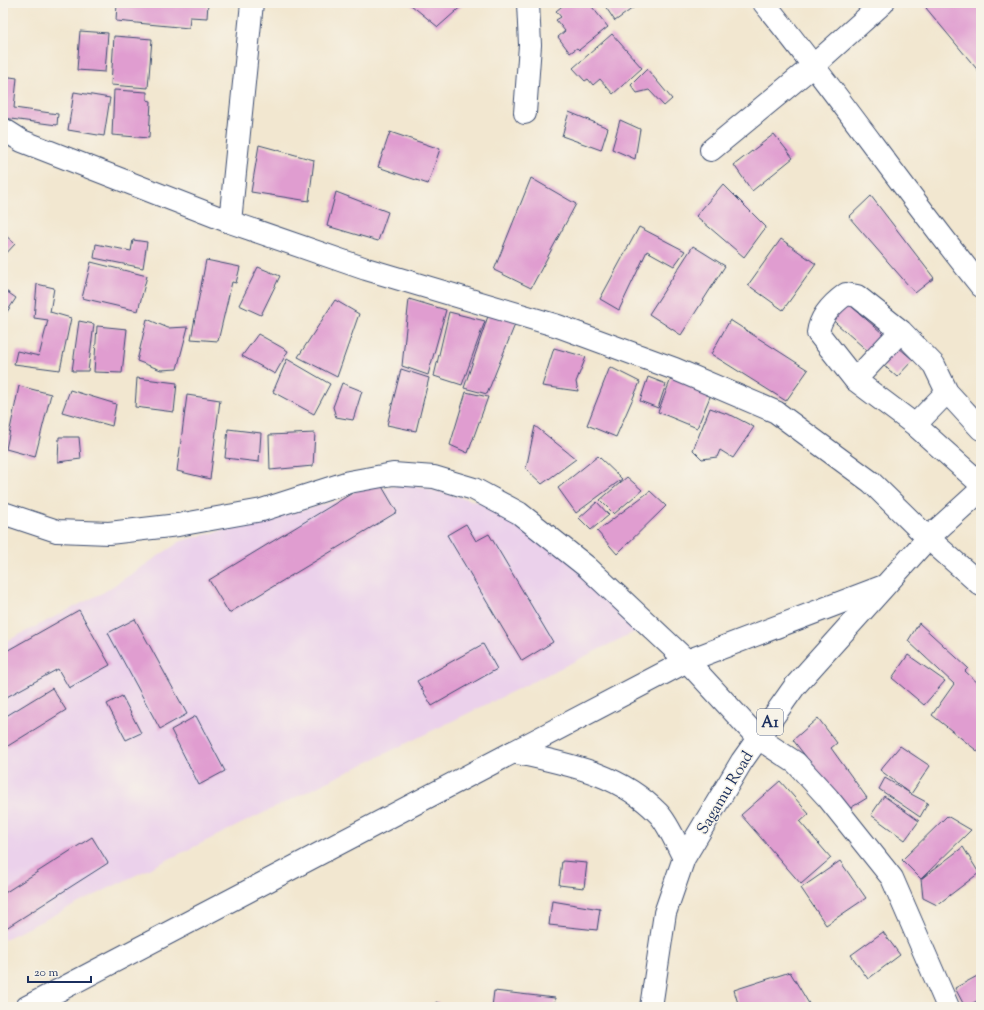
<svg xmlns="http://www.w3.org/2000/svg" width="984" height="1010" font-family="'Sorts Mill Goudy',serif">
<rect width="100%" height="100%" fill="#f7f3e8"/>
<filter id="ink" filterUnits="userSpaceOnUse"><feTurbulence type="fractalNoise" baseFrequency=".025" numOctaves="2"/><feDisplacementMap in="SourceGraphic" scale="8" xChannelSelector="R" yChannelSelector="G"/><feConvolveMatrix kernelMatrix="1 2 1 2 8 2 1 2 1" color-interpolation-filters="sRGB"/></filter>
<filter id="wash" filterUnits="userSpaceOnUse"><feTurbulence type="fractalNoise" baseFrequency=".012" numOctaves="4" result="noise"/><feDisplacementMap in="SourceGraphic" scale="16" xChannelSelector="R" yChannelSelector="G"/><feGaussianBlur stdDeviation="0.9" result="paint"/><feColorMatrix in="noise" values="0 0 0 0 0 0 0 0 0 0 0 0 0 0 0 0 0 1.4 0 .05"/><feComposite in="paint" operator="in"/></filter>
<g filter="url(#wash)">
<rect width="100%" height="100%" fill="#f2e7d0"/>
<!-- built -->
<path fill="#ebd1eb" d="M407 483 519 513 649 625 3 940V643L104 592 181 541Z"/>
<g id="blocks">
<!-- building -->
<path fill="#e09dd0" d="M117 3H208L207 18 190 17 189 28 116 21Z
M414 3H465L438 27 411 5Z
M566 3H589L608 27 579 50 577 48 570 53 558 37 565 31 556 20 561 17 556 11Z
M603 3H640L615 21Z
M933 3H981V74L926 8Z
M80 31 108 33 105 72 77 70Z
M612 34 642 68 613 94 600 79 593 85 588 79 585 81 573 68Z
M114 36 152 39 148 88 111 85Z
M647 69 672 99 664 106 649 90 637 93 631 85Z
M3 76 17 78 14 108 58 114 57 125 3 118Z
M114 90 147 92V100L151 101 149 138 112 135Z
M74 92 110 98 104 136 68 130Z
M569 112 608 128 601 150 562 136Z
M620 120 640 129 635 159 612 149Z
M390 132 440 149 428 184 378 167Z
M774 134 793 158 752 191 734 165Z
M259 145 314 160 309 201 251 192Z
M531 178 576 204 531 288 494 270Z
M723 184 766 227 744 257 696 216Z
M336 192 388 212 378 241 327 226Z
M871 196 934 278 915 293 849 217Z
M639 227 685 251 674 266 647 251 619 310 600 299Z
M3 233 15 244 3 257Z
M781 239 816 264 783 310 748 285Z
M133 240 147 242 143 268 94 258 96 244 131 251Z
M693 246 725 266 681 335 649 314Z
M206 260 240 267 236 283 232 282 218 341 191 339Z
M91 262 147 276 138 311 82 298Z
M258 267 280 276 261 315 239 305Z
M37 284 54 288 50 312 71 318 60 370 14 364 17 351 39 356 48 320 34 318Z
M3 289 16 298 3 318Z
M409 299 446 310 428 375 402 366Z
M843 299 913 360 897 377 828 316Z
M335 300 359 314 337 377 298 357Z
M490 310 518 317 487 394 464 388Z
M449 312 485 321 462 385 434 376Z
M147 319 168 328 188 327 177 369 161 370 137 361Z
M730 320 808 370 786 401 711 354Z
M79 321 94 324 88 371H72Z
M97 326 127 329 122 373 94 372Z
M258 334 288 351 275 374 242 356Z
M554 348 586 357 576 382 578 391 542 386Z
M287 359 330 384 314 414 273 392Z
M610 367 640 382 616 437 587 425Z
M401 369 429 378 416 431 387 425Z
M674 371 714 387 697 428 658 412Z
M648 377 666 384 658 408 640 401Z
M137 378 177 383 174 412 135 407Z
M342 383 362 391 353 420 336 417 333 407Z
M19 386 51 394 35 457 6 449Z
M70 390 116 404 112 426 62 412Z
M466 392 488 397 468 453 450 445Z
M187 395 220 400 210 479 177 471Z
M710 408 733 416 754 427 733 458 720 450 717 457 702 459 693 450Z
M535 426 576 459 542 484 526 469Z
M228 429 261 433 259 462 225 458Z
M315 433 313 466 270 470 269 435Z
M59 437H79L81 459 58 462Z
M598 456 622 479 576 513 558 488Z
M627 477 642 490 614 514 600 500Z
M377 478 397 512 229 613 209 580Z
M650 491 666 506 617 554 597 531Z
M597 502 609 515 591 530 579 518Z
M466 524 476 541 489 534 553 642 522 661 447 535Z
M79 610 110 665 69 688 58 669 3 699V653Z
M135 619 187 714 160 729 108 633Z
M919 623 968 668 965 671 981 686V754L932 715 954 684 908 641Z
M483 644 497 669 432 706 417 681Z
M908 655 945 681 924 705 892 678Z
M52 688 66 710 3 749V718Z
M122 696 141 733 126 740 107 704Z
M196 716 225 771 199 785 171 730Z
M818 718 837 743 831 748 867 798 847 810 793 740Z
M900 746 930 766 911 794 928 803 920 817 879 789 885 778 910 793 880 770Z
M780 781 809 814 800 822 831 858 801 884 741 815Z
M884 796 919 821 905 840 871 815Z
M947 816 971 830 921 879 963 847 979 873 937 905 923 898 921 879 902 860Z
M92 837 108 863 3 930V894Z
M562 861 587 863 584 888 559 885Z
M840 861 866 898 826 925 801 888Z
M552 901 600 909 597 930 549 925Z
M883 932 900 955 868 979 851 955Z
M790 972 811 1007H739L734 990Z
M981 974V999L965 1007 955 988Z
M494 991 555 998 554 1007H492Z
M436 1002 447 1007H434Z"/>
</g>
</g>
<g filter="url(#ink)">
<use href="#blocks" fill-opacity="0" stroke="#3b4b6f" stroke-width="1"/>
<g fill="none" stroke-linecap="round" stroke-linejoin="round">
<!-- minor casing -->
<g stroke="#3b4b6f" stroke-width="24">
<path id="minor" d="M764 3C839 95 906 193 981 286
M525 113 530 45 528 3
M3 129 22 141 230 222 366 269 558 326 675 369 776 412 871 482 928 538 981 585
M711 150 814 65 883 3
M230 222 252 3
M855 380 901 331
M915 425 947 392
M981 429 947 392 934 365 901 331 857 296 846 294C832 304 820 316 818 333L855 380 915 425 981 484
M3 513 57 531 109 533 178 525 262 510 349 482 393 474 434 477 474 489 519 513 587 567 687 661 758 738 796 763 828 798 892 878 948 1007
M27 1007 687 661 884 586"/>
</g>
<!-- highway casing -->
<g stroke="#3b4b6f" stroke-width="24">
<path id="highway" d="M513 752C566 764 618 772 658 813 668 823 677 845 684 858
M651 1007 665 913 684 858 742 761 795 686 928 538 981 490"/>
</g>
<!-- minor -->
<use href="#minor" stroke="#fff" stroke-width="22"/>
<!-- highway -->
<use href="#highway" stroke="#fff" stroke-width="22"/>
</g>
</g>
<g text-anchor="middle" stroke-width="3" stroke-linejoin="round" paint-order="stroke">
<!-- shield labels -->
<rect fill="#f7f3e8" stroke="#5d6a87" stroke-width="1" x="757" y="709" width="26" height="26" rx="3"/>
<g font-size="15" font-weight="bold" fill="#1b2f5e">
<text x="770" y="727">A1</text>
</g>
<!-- street labels -->
<g font-size="16" fill="#1b2f5e" stroke="#f7f3e8">
<text transform="translate(724 792) rotate(-59)" y="6">Sagamu Road</text>
</g>
</g>
<!-- margin -->
<rect width="984" height="1010" fill="none" stroke="#f7f3e8" stroke-width="16"/>
<!-- scale -->
<path d="M28 976v6h63v-6" fill="none" stroke="#1b2f5e" stroke-width="2"/>
<text x="34" y="976" font-size="12" fill="#1b2f5e" stroke="#f7f3e8" stroke-width="3" paint-order="stroke">20 m</text>
</svg>
